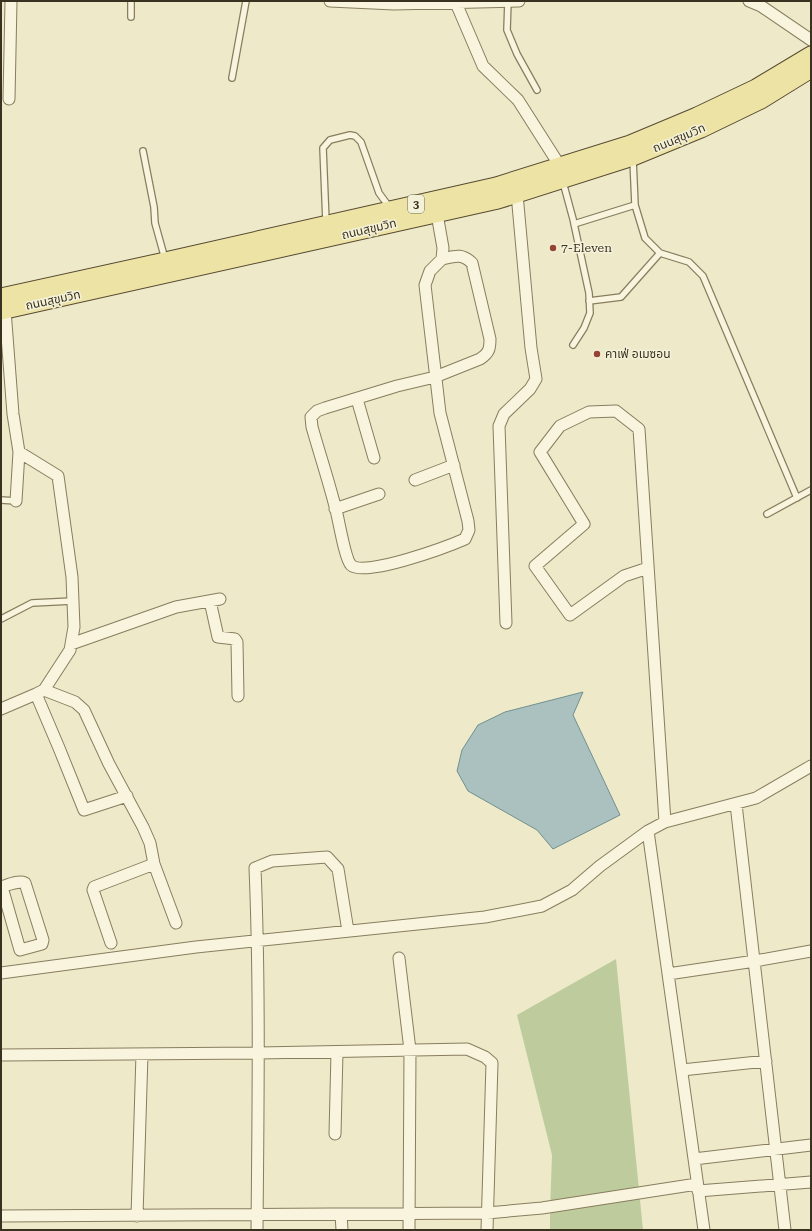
<svg xmlns="http://www.w3.org/2000/svg" width="812" height="1231" font-family="'Roboto Serif','Noto Sans Thai',serif">
<rect width="100%" height="100%" fill="#ede9c9"/>
<!-- green -->
<path fill="#bdcb9d" d="M616 959 643 1230H550V1212L552 1155 517 1015Z"/>
<!-- water -->
<path fill="#aac1bf" stroke="#71908e" d="M583 692 573 715 620 815 553 849 537 830 468 791 457 771 462 750 478 725 505 712Z"/>
<g fill="none" stroke-linecap="round" stroke-linejoin="round">
<!-- lane casing -->
<g stroke="#887d5f" stroke-width="8">
<path id="lane" d="M508 1 507 30 517 54 537 90
M131 17V1
M232 78 246 1
M143 151 154 207 155 223 165 259
M633 159 635 205 645 238 660 253 689 262 703 276 797 498
M563 182 573 219 589 293 590 313 584 328 573 345
M326 222 323 148 330 140 350 135 355 136 361 142 379 193 390 208
M574 224 635 205
M589 301 621 297 660 253
M1 500 16 501
M767 514 811 490
M1 619 32 603 73 601"/>
</g>
<!-- street casing -->
<g stroke="#887d5f" stroke-width="13">
<path id="street" d="M330 1 394 4 519 1
M749 1 761 6 811 40
M456 3 483 66 518 100 560 166
M9 99 11 1
M437 214 443 248 442 259 430 271 425 285 440 413 468 521 469 530 465 539C449 546 364 578 351 565 345 559 339 521 336 510 329 482 320 455 312 427L311 417 317 411 325 408 397 386 435 377 480 359C489 353 490 349 490 339L472 263C462 253 455 256 442 259
M357 399 374 458
M415 480 454 465
M16 501 19 452
M335 509 379 494
M648 568 624 576 570 615 535 566 584 524 540 452 560 426 589 412 616 411 639 429 665 822
M210 601 218 637 235 639 237 642 238 696
M506 623 499 426 504 414 530 389 536 379 531 348 517 194
M71 644 176 607 220 599
M44 690 75 702 84 710 109 764 143 827 150 843 154 864 176 923
M36 694 59 748 84 810 127 796
M1 709 36 694 44 690 70 650 74 627 72 577 58 476 19 452 13 414 5 310
M736 804 785 1230
M648 831 704 1230
M1 887C8 885 18 880 25 883L43 940 42 944 20 950 2 887
M111 943 93 890 94 887 154 864
M399 958 410 1050 409 1230
M1 973 196 947 485 917 542 906 572 890 600 866 648 831 665 822 756 798 811 766
M668 974 755 961 811 951
M1 1055 259 1053 467 1049 485 1057 492 1063 487 1230
M682 1070 766 1061
M335 1134 337 1052
M694 1159 811 1145
M698 1191 811 1182
M341 1214 342 1230
M1 1216 487 1213 542 1208 697 1184
M137 1216 142 1054
M257 1230C258 1109 260 989 255 868L272 861 327 857 338 869 348 931"/>
</g>
<!-- primary casing -->
<g stroke="#574a32" stroke-width="19">
<path id="primary" d="M1 297 165 261 496 186 630 144 697 116 756 88 811 55
M1 311 498 200 633 157 701 129 761 100 811 69"/>
</g>
<!-- lane -->
<use href="#lane" stroke="#f8f4dd" stroke-width="5.5"/>
<!-- street -->
<use href="#street" stroke="#f8f4dd" stroke-width="11"/>
<!-- primary -->
<use href="#primary" stroke="#ede3a4" stroke-width="17"/>
</g>
<!-- markers -->
<g fill="#954332" stroke="#f4f1d9" stroke-width="1.5">
<circle cx="553" cy="248" r="4"/>
<circle cx="597" cy="354" r="4"/>
</g>
<g text-anchor="middle" stroke-width="3" stroke-linejoin="round" paint-order="stroke">
<!-- shield labels -->
<rect fill="#f4f1d9" stroke="#726b58" stroke-width="1" x="408" y="195" width="16" height="18" rx="3"/>
<g font-size="11" font-weight="bold" fill="#3a3221">
<text x="416" y="208">3</text>
</g>
<!-- street labels -->
<g font-size="12" fill="#3a3221" stroke="#f4f1d9">
<text transform="translate(679 138) rotate(-23)" y="4">ถนนสุขุมวิท</text>
<text transform="translate(369 229) rotate(-13)" y="4">ถนนสุขุมวิท</text>
<text transform="translate(53 300) rotate(-12)" y="4">ถนนสุขุมวิท</text>
</g>
<!-- poi labels -->
<g font-size="12" fill="#3a3221" stroke="#f4f1d9" text-anchor="start">
<text x="561" y="252">7-Eleven</text>
<text x="605" y="358">คาเฟ่ อเมซอน</text>
</g>
</g>
<!-- border -->
<rect width="812" height="1231" fill="none" stroke="#3a3221" stroke-width="4"/>
</svg>
